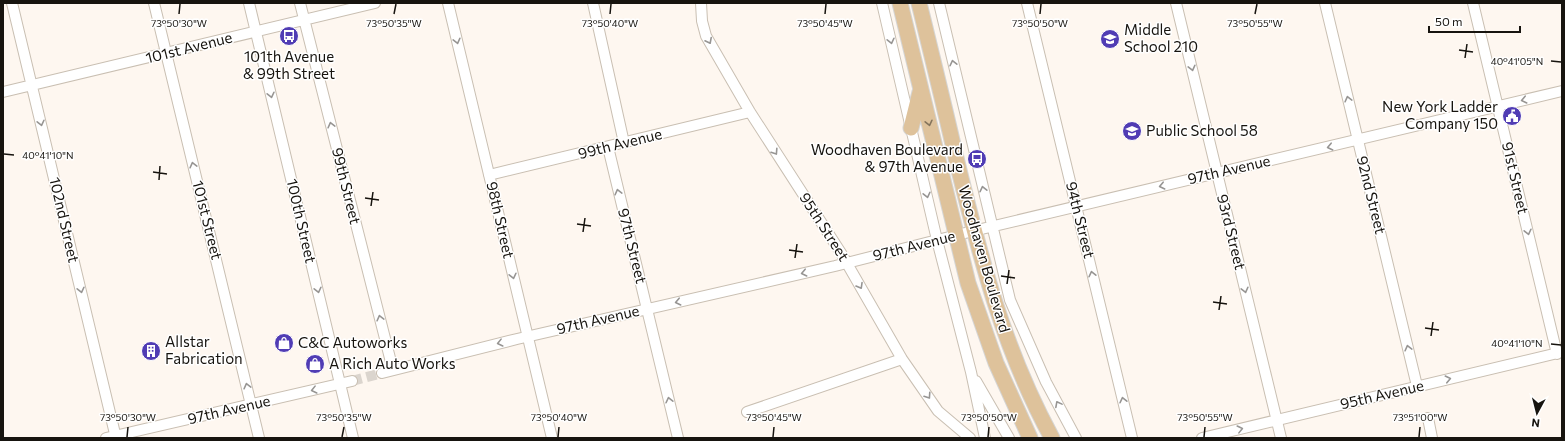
<svg xmlns="http://www.w3.org/2000/svg" width="1565" height="441" font-family="Commissioner,sans-serif">
<rect width="100%" height="100%" fill="#fef7f0"/>
<g fill="none" stroke-linecap="round" stroke-linejoin="round">
<!-- minor-tunnel -->
<path stroke="#dbd5ce" stroke-width="10" stroke-dasharray="10 5" stroke-linecap="butt" d="M352 381 382 373"/>
<!-- minor casing -->
<g stroke="#c9bfb2" stroke-width="12">
<path id="minor" d="M12 3 116 438
M154 3 259 438
M249 3 353 438
M300 3 393 370
M448 3 552 438
M593 3 624 143
M701 3 702 21 706 36 750 112 841 253 902 359 938 411 970 438
M882 3 937 240 971 372 985 438
M939 3 1010 300 1046 382 1076 438
M1027 3 1132 438
M1176 3 1281 438
M1325 3 1417 386
M1473 3 1557 354
M3 92 375 3
M608 147 678 438
M489 175 750 112
M382 373 517 339 835 266 973 231 1562 91
M976 381 1009 438
M747 412 902 359
M1428 418 1432 438
M106 438 352 381
M1202 438 1562 352"/>
</g>
<!-- primary casing -->
<g stroke="#d5d5d4" stroke-width="17">
<path id="primary" d="M900 3 968 283 996 363 1030 438
M919 3C932 56 945 109 957 162 981 260 1003 348 1052 438
M911 128 920 92"/>
</g>
<!-- minor -->
<use href="#minor" stroke="#fff" stroke-width="10"/>
<!-- primary -->
<use href="#primary" stroke="#dec29b" stroke-width="15"/>
</g>
<!-- one-way arrows -->
<defs><path id="oneway-chevron" d="M-2-3.5L2.5 0L-2 3.5" fill="none" stroke-width="1.6" stroke-linecap="round" stroke-linejoin="round"/></defs>
<g stroke="#979593">
<use href="#oneway-chevron" transform="translate(457 41) rotate(76)"/>
<use href="#oneway-chevron" transform="translate(709 41) rotate(63)"/>
<use href="#oneway-chevron" transform="translate(891 41) rotate(77)"/>
<use href="#oneway-chevron" transform="translate(953 63) rotate(-103)"/>
<use href="#oneway-chevron" transform="translate(1192 68) rotate(76)"/>
<use href="#oneway-chevron" transform="translate(271 95) rotate(77)"/>
<use href="#oneway-chevron" transform="translate(1348 99) rotate(-104)"/>
<use href="#oneway-chevron" transform="translate(1524 100) rotate(167)"/>
<use href="#oneway-chevron" transform="translate(41 123) rotate(77)"/>
<use href="#oneway-chevron" transform="translate(331 125) rotate(-104)"/>
<use href="#oneway-chevron" transform="translate(1330 147) rotate(167)"/>
<use href="#oneway-chevron" transform="translate(775 152) rotate(57)"/>
<use href="#oneway-chevron" transform="translate(193 165) rotate(-104)"/>
<use href="#oneway-chevron" transform="translate(1162 186) rotate(167)"/>
<use href="#oneway-chevron" transform="translate(983 189) rotate(-103)"/>
<use href="#oneway-chevron" transform="translate(618 192) rotate(-104)"/>
<use href="#oneway-chevron" transform="translate(927 195) rotate(77)"/>
<use href="#oneway-chevron" transform="translate(1528 232) rotate(77)"/>
<use href="#oneway-chevron" transform="translate(804 273) rotate(167)"/>
<use href="#oneway-chevron" transform="translate(1092 274) rotate(-103)"/>
<use href="#oneway-chevron" transform="translate(513 276) rotate(77)"/>
<use href="#oneway-chevron" transform="translate(860 286) rotate(60)"/>
<use href="#oneway-chevron" transform="translate(81 290) rotate(77)"/>
<use href="#oneway-chevron" transform="translate(318 290) rotate(77)"/>
<use href="#oneway-chevron" transform="translate(1245 290) rotate(76)"/>
<use href="#oneway-chevron" transform="translate(678 302) rotate(167)"/>
<use href="#oneway-chevron" transform="translate(380 318) rotate(-104)"/>
<use href="#oneway-chevron" transform="translate(500 343) rotate(166)"/>
<use href="#oneway-chevron" transform="translate(1408 348) rotate(-104)"/>
<use href="#oneway-chevron" transform="translate(1448 379) rotate(-13)"/>
<use href="#oneway-chevron" transform="translate(247 386) rotate(-104)"/>
<use href="#oneway-chevron" transform="translate(314 390) rotate(166)"/>
<use href="#oneway-chevron" transform="translate(928 396) rotate(56)"/>
<use href="#oneway-chevron" transform="translate(669 400) rotate(-103)"/>
<use href="#oneway-chevron" transform="translate(1123 400) rotate(-103)"/>
<use href="#oneway-chevron" transform="translate(1058 404) rotate(-118)"/>
<use href="#oneway-chevron" transform="translate(1240 429) rotate(-14)"/>
</g>
<use stroke="#84745c" href="#oneway-chevron" transform="translate(929 123) rotate(77)"/>
<!-- ticks -->
<path fill="none" stroke="#17140f" stroke-width="1.5" d="M179 14 180 4M394 14 396 4M610 14 611 4M825 14 826 4M1040 14 1041 4M1255 14 1257 4M1459 50 1473 52M1465 58 1467 44M1551 61 1561 62M4 154 14 155M153 172 167 174M159 180 160 166M365 198 379 200M371 206 373 192M577 224 591 226M583 232 585 218M789 250 803 252M795 258 797 244M1001 276 1015 278M1007 284 1009 270M1213 302 1227 304M1219 310 1221 296M1425 328 1439 330M1431 336 1433 322M1551 344 1561 345M127 437 128 427M342 437 344 427M558 437 559 427M773 437 774 427M988 437 989 427M1204 437 1205 427M1419 437 1420 427"/>
<!-- icons -->
<defs>
<g id="bus-disc" transform="scale(1)"><circle r="9.5" fill="#503cb4" stroke="#fff"/><path d="M-5-6H5V4H4V6H2V4H-2V6H-4V4H-5ZM-3.5-4V0h7V-4ZM-3.5 1.2v1.5H-2V1.2ZM2 1.2v1.5H3.5V1.2Z" fill="#fff"/></g>
<g id="school-disc" transform="scale(1)"><circle r="9.5" fill="#503cb4" stroke="#fff"/><path d="M0-5L7-2L0 1L-7-2ZM-4 1L0 2.5L4 1V4Q0 6-4 4Z" fill="#fff"/></g>
<g id="civic-disc" transform="scale(1)"><circle r="9.5" fill="#503cb4" stroke="#fff"/><path d="M-.6-6.5H3V-4.5H.6V-3L4-1V1h2V6H-6V1h2V-1L-.6-3ZM-1.2 2.5V6h2.4V2.5Z" fill="#fff"/></g>
<g id="shop-disc" transform="scale(1)"><circle r="9.5" fill="#503cb4" stroke="#fff"/><path d="M-5-2.5h2.3a2.7 3.5 0 0 1 5.4 0H5L5.5 6h-11ZM-1.5-2.5h3a1.5 2.3 0 0 0-3 0Z" fill="#fff"/></g>
<g id="building-disc" transform="scale(1)"><circle r="9.5" fill="#503cb4" stroke="#fff"/><path d="M-4-6H4V6H1V3H-1V6H-4ZM-2.5-4.3h1.7v1.8h-1.7ZM.8-4.3h1.7v1.8H.8ZM-2.5-1h1.7V.8h-1.7ZM.8-1h1.7V.8H.8Z" fill="#fff"/></g>
</defs>
<g fill-rule="evenodd">
<use href="#bus-disc" x="289" y="36"/>
<use href="#school-disc" x="1110" y="39"/>
<use href="#civic-disc" x="1512" y="116"/>
<use href="#school-disc" x="1132" y="131"/>
<use href="#bus-disc" x="977" y="159"/>
<use href="#shop-disc" x="284" y="343"/>
<use href="#building-disc" x="151" y="351"/>
<use href="#shop-disc" x="315" y="364"/>
</g>
<g text-anchor="middle" stroke-width="3" stroke-linejoin="round" paint-order="stroke">
<!-- poi labels -->
<g font-size="15" fill="#17140f" stroke="#fff" text-anchor="start">
<text x="1124" y="35">Middle<tspan x="1124" dy="17">School 210</tspan></text>
<text x="289" y="62" text-anchor="middle">101th Avenue<tspan x="289" dy="17">&amp; 99th Street</tspan></text>
<text x="1498" y="112" text-anchor="end">New York Ladder<tspan x="1498" dy="17">Company 150</tspan></text>
<text x="1146" y="136">Public School 58</text>
<text x="963" y="155" text-anchor="end">Woodhaven Boulevard<tspan x="963" dy="17">&amp; 97th Avenue</tspan></text>
<text x="165" y="347">Allstar<tspan x="165" dy="17">Fabrication</tspan></text>
<text x="298" y="348">C&amp;C Autoworks</text>
<text x="329" y="369">A Rich Auto Works</text>
</g>
<!-- street labels -->
<g font-size="15" fill="#17140f" stroke="#fff">
<text transform="translate(189 48) rotate(-14)" y="5">101st Avenue</text>
<text transform="translate(620 144) rotate(-14)" y="5">99th Avenue</text>
<text transform="translate(1229 170) rotate(-13)" y="5">97th Avenue</text>
<text transform="translate(1515 178) rotate(77)" y="5">91st Street</text>
<text transform="translate(346 186) rotate(76)" y="5">99th Street</text>
<text transform="translate(1371 195) rotate(76)" y="5">92nd Street</text>
<text transform="translate(64 220) rotate(77)" y="5">102nd Street</text>
<text transform="translate(207 220) rotate(76)" y="5">101st Street</text>
<text transform="translate(500 220) rotate(77)" y="5">98th Street</text>
<text transform="translate(1080 220) rotate(76)" y="5">94th Street</text>
<text transform="translate(301 221) rotate(77)" y="5">100th Street</text>
<text transform="translate(824 227) rotate(57)" y="5">95th Street</text>
<text transform="translate(1231 232) rotate(76)" y="5">93rd Street</text>
<text transform="translate(632 246) rotate(76)" y="5">97th Street</text>
<text transform="translate(914 246) rotate(-14)" y="5">97th Avenue</text>
<text transform="translate(984 259) rotate(74)" y="5">Woodhaven Boulevard</text>
<text transform="translate(598 320) rotate(-13)" y="5">97th Avenue</text>
<text transform="translate(1382 395) rotate(-13)" y="5">95th Avenue</text>
<text transform="translate(229 410) rotate(-13)" y="5">97th Avenue</text>
</g>
</g>
<g font-size="10" text-anchor="middle" fill="#17140f" stroke="#fff" stroke-width="3" stroke-linejoin="round" paint-order="stroke">
<text x="179" y="27">73°50'30"W</text>
<text x="394" y="27">73°50'35"W</text>
<text x="610" y="27">73°50'40"W</text>
<text x="825" y="27">73°50'45"W</text>
<text x="1040" y="27">73°50'50"W</text>
<text x="1255" y="27">73°50'55"W</text>
<text x="1517" y="65">40°41'05"N</text>
<text x="48" y="159">40°41'10"N</text>
<text x="1517" y="347">40°41'10"N</text>
<text x="128" y="421">73°50'30"W</text>
<text x="344" y="421">73°50'35"W</text>
<text x="559" y="421">73°50'40"W</text>
<text x="774" y="421">73°50'45"W</text>
<text x="989" y="421">73°50'50"W</text>
<text x="1205" y="421">73°50'55"W</text>
<text x="1420" y="421">73°51'00"W</text>
</g>
<!-- border -->
<rect width="1565" height="441" fill="none" stroke="#17140f" stroke-width="8"/>
<!-- north arrow -->
<g transform="translate(1537 413) rotate(187)" stroke="#ffffff" stroke-width="3" paint-order="stroke">
<path d="M0-3L7 15L0 10L-7 15Z" fill="#17140f"/>
<text y="-6" font-size="11" font-weight="bold" text-anchor="middle" fill="#17140f">N</text>
</g>
<!-- scale -->
<path d="M1429 26v6h91v-6" fill="none" stroke="#17140f" stroke-width="2"/>
<text x="1435" y="26" font-size="12" fill="#17140f" stroke="#ffffff" stroke-width="3" paint-order="stroke">50 m</text>
</svg>
